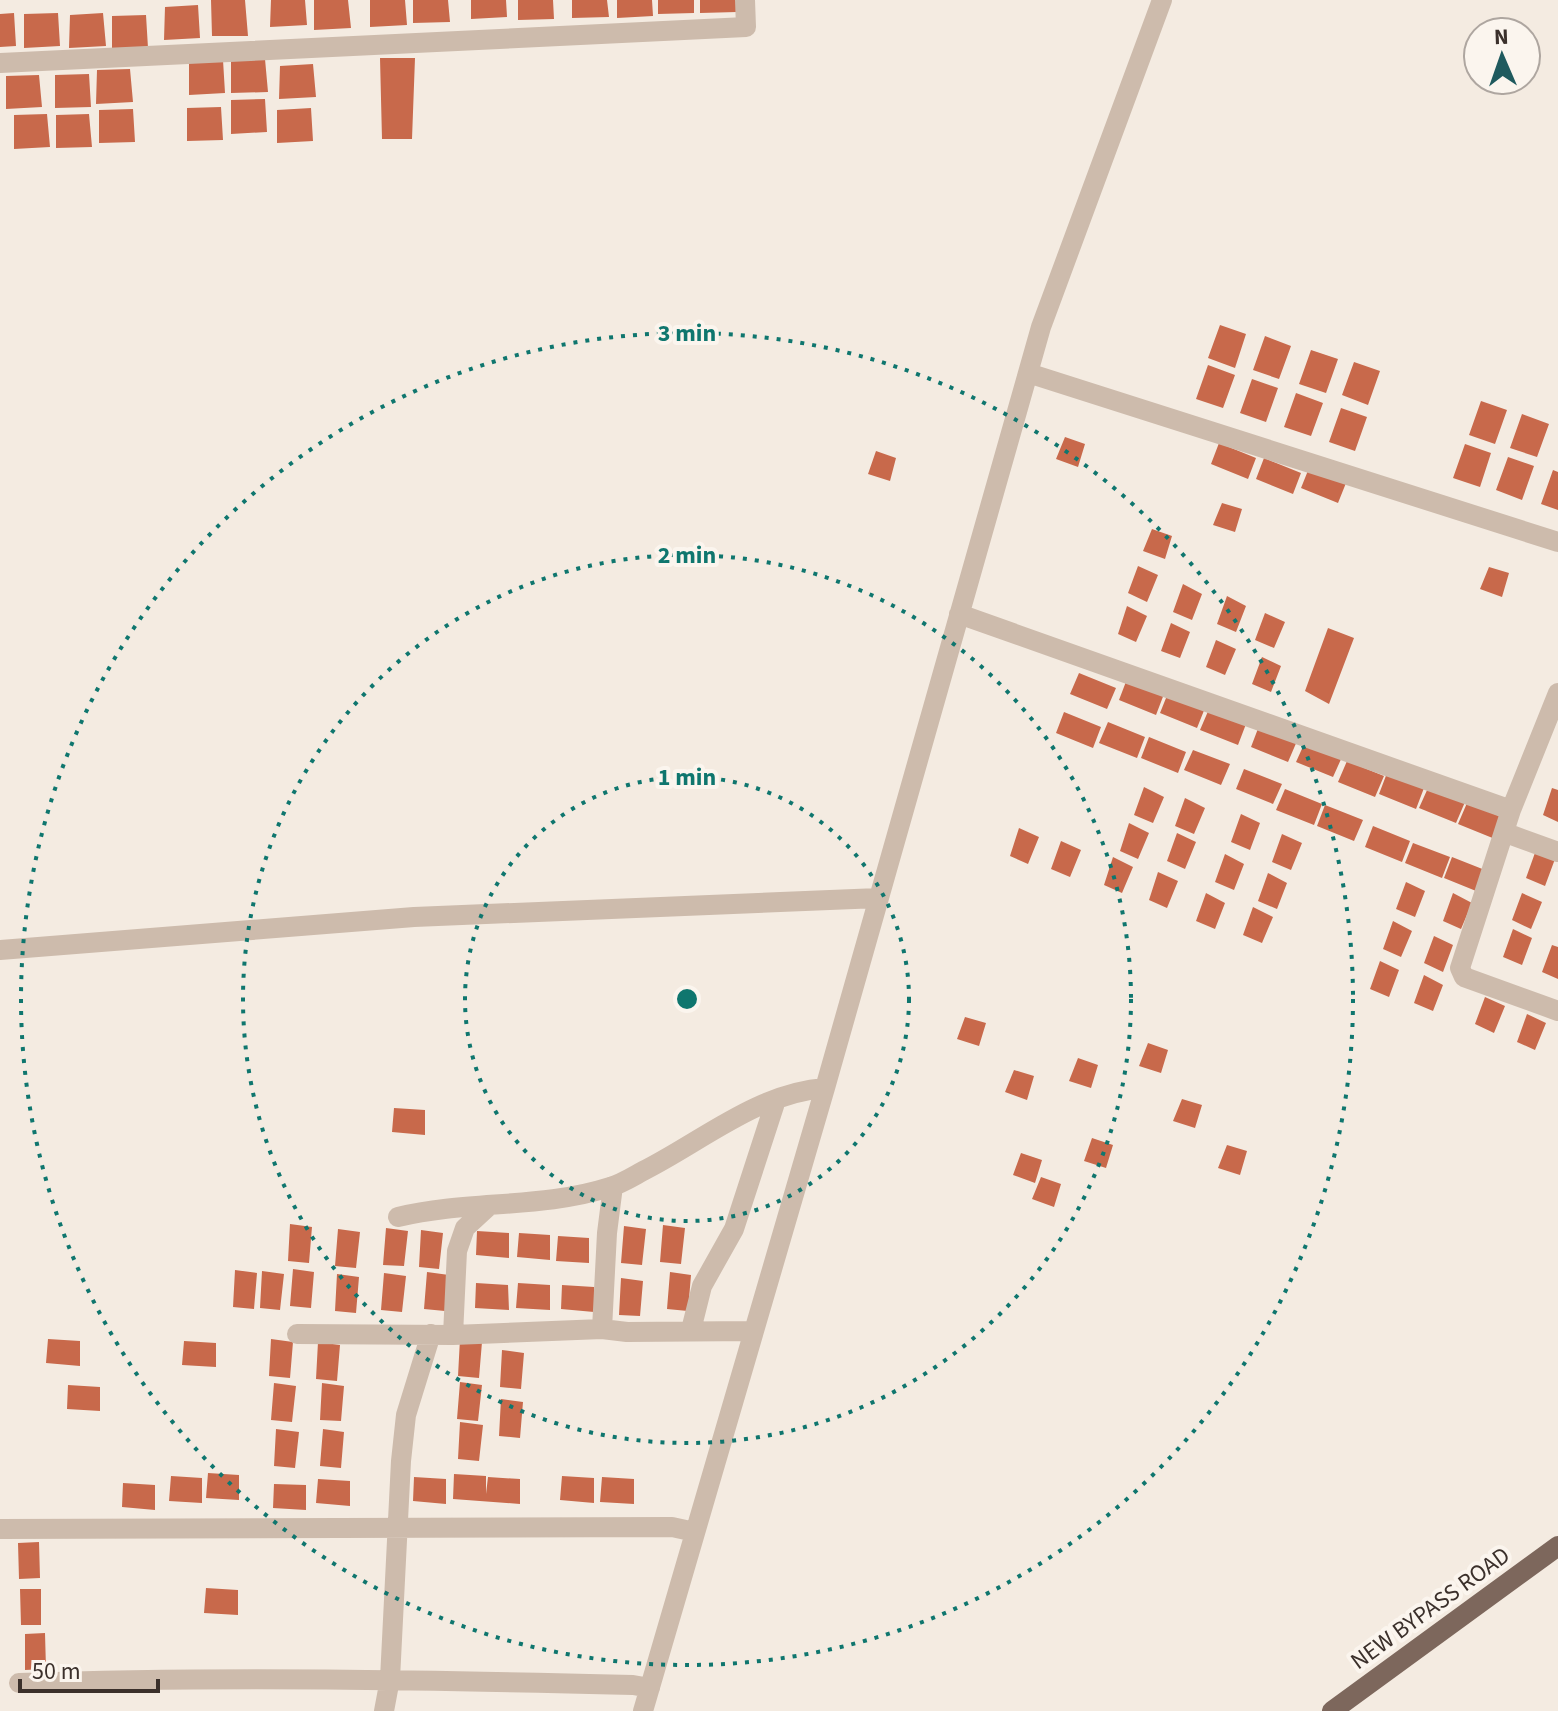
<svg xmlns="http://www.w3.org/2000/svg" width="1558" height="1711" font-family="'Source Sans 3',sans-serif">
<rect width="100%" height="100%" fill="#f4ebe1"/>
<!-- building -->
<path fill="#c8694b" d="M211 0H245L248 36H212Z
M271 0H305L307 25 270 27Z
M314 0H348L351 28 314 30Z
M370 0H405L407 25 370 27Z
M413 0H448L450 22 413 23Z
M471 0H506L507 17 471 19Z
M518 0H553L554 19 518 20Z
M572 0H607L609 17 572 18Z
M617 0H652L653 16 617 18Z
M658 0H694V13L658 14Z
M700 0H736L737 12 700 13Z
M198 5 200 38 164 40 165 7Z
M14 13 16 46 0 47V14Z
M58 13 60 46 24 48V14Z
M103 13 106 46 69 48 70 15Z
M146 15 148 48 112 49V16Z
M380 58H415L412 139H382Z
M265 59 268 92 231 93V60Z
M223 60 225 93 189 95V62Z
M313 64 316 97 279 99 280 66Z
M130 69 133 102 96 104 97 70Z
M89 74 91 107 55 108V75Z
M39 75 42 107 6 109V76Z
M265 99 267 132 231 134V100Z
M221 107 223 140 187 141V108Z
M311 108 313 141 277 143V110Z
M133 109 135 142 99 143V110Z
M47 114 50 147 14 149V115Z
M89 114 92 147 56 148V115Z
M1220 325 1246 334 1235 368 1208 358Z
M1265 336 1291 346 1279 379 1253 370Z
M1311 350 1338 359 1326 393 1299 384Z
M1354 362 1380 371 1368 405 1342 395Z
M1208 365 1235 375 1223 408 1196 399Z
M1252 379 1278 388 1266 422 1240 413Z
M1296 393 1323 403 1311 436 1284 427Z
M1481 401 1507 410 1495 444 1469 435Z
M1341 408 1367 417 1355 451 1329 442Z
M1522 414 1549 424 1537 457 1510 448Z
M1065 437 1085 444 1078 467 1056 459Z
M1219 443 1256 458 1248 479 1211 464Z
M1465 444 1491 453 1480 487 1453 478Z
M876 451 896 458 890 481 868 474Z
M1508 457 1534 466 1522 500 1496 490Z
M1264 458 1301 473 1293 494 1256 479Z
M1309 468 1346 483 1338 503 1301 488Z
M1553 470 1558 472V510L1541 504Z
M1222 503 1242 509 1235 532 1213 525Z
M1152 529 1172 536 1165 559 1143 551Z
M1138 566 1158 575 1147 602 1128 593Z
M1489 567 1509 573 1502 597 1480 589Z
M1183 584 1202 594 1192 620 1173 612Z
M1227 596 1246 606 1236 632 1217 624Z
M1127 606 1147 616 1136 642 1118 634Z
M1265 613 1285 622 1274 648 1255 640Z
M1171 623 1190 632 1180 658 1161 651Z
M1328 628 1354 638 1329 704 1305 691Z
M1216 640 1236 649 1225 675 1206 667Z
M1262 657 1281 666 1271 692 1252 684Z
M1079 673 1116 688 1107 709 1070 694Z
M1127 679 1164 694 1156 715 1119 700Z
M1168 693 1205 708 1197 728 1160 713Z
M1209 709 1246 724 1238 745 1200 730Z
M1064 712 1101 727 1093 748 1056 733Z
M1108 722 1145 737 1137 758 1099 743Z
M1259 726 1297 741 1288 762 1251 747Z
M1149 737 1186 752 1178 773 1141 758Z
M1305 742 1342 757 1333 777 1296 762Z
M1193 750 1230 764 1221 785 1184 770Z
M1347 761 1384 776 1375 797 1338 782Z
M1244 769 1282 784 1273 804 1236 789Z
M1387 773 1424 788 1416 809 1379 794Z
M1144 787 1164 797 1153 823 1134 815Z
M1428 788 1465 802 1456 823 1419 808Z
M1552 788 1558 790V822L1543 815Z
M1285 789 1322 804 1314 825 1276 810Z
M1185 798 1205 808 1194 834 1175 826Z
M1467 803 1504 818 1495 839 1458 824Z
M1325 805 1363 820 1354 841 1317 826Z
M1241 814 1260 823 1250 850 1231 842Z
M1129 823 1149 833 1138 859 1120 851Z
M1373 826 1410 841 1402 862 1365 847Z
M1019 828 1039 837 1028 864 1010 856Z
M1177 833 1196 842 1185 869 1167 861Z
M1282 834 1302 843 1291 870 1272 862Z
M1061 841 1081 850 1070 877 1051 869Z
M1413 843 1450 857 1442 878 1405 863Z
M1536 850 1555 859 1545 886 1526 878Z
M1225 854 1244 864 1234 890 1215 882Z
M1113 857 1133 867 1122 893 1104 885Z
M1452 857 1490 872 1481 893 1444 878Z
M1158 872 1178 881 1167 908 1149 900Z
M1268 873 1287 883 1277 909 1258 901Z
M1406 882 1425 891 1415 917 1396 909Z
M1206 893 1225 903 1215 929 1196 921Z
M1453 893 1472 903 1461 929 1443 921Z
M1522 893 1542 902 1531 929 1512 920Z
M1253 907 1273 917 1262 943 1243 935Z
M1393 921 1412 931 1401 957 1383 949Z
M1513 929 1532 938 1522 965 1503 957Z
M1434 936 1453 945 1443 972 1424 963Z
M1552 945 1558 947V979L1542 972Z
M1380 961 1399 970 1389 997 1370 989Z
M1424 975 1443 985 1433 1011 1414 1003Z
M1485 997 1505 1006 1494 1033 1475 1024Z
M1527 1014 1546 1023 1535 1050 1517 1042Z
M965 1017 986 1023 979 1046 957 1039Z
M1148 1043 1168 1050 1161 1073 1139 1066Z
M1078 1058 1098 1065 1091 1088 1069 1081Z
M1014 1070 1034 1076 1027 1100 1005 1092Z
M1182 1099 1202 1105 1195 1128 1173 1121Z
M394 1108 425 1110V1135L392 1132Z
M1092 1138 1113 1145 1106 1168 1084 1161Z
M1227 1145 1247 1151 1240 1175 1218 1168Z
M1021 1153 1042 1160 1035 1183 1013 1175Z
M1041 1177 1061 1184 1054 1207 1032 1199Z
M290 1224 312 1227 309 1263 288 1261Z
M663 1225 685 1228 681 1264 660 1262Z
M624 1226 646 1229 642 1265 621 1263Z
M386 1228 408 1231 404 1266 383 1265Z
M338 1229 360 1232 356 1268 335 1266Z
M421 1230 443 1233 439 1269 419 1267Z
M477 1231 509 1233V1258L476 1255Z
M519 1233 550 1235V1260L517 1257Z
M558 1236 589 1238V1263L556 1261Z
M293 1269 314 1272 311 1308 290 1306Z
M235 1270 257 1273 254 1309 233 1307Z
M262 1271 284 1274 280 1310 260 1308Z
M427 1272 449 1275 445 1311 424 1309Z
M670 1272 691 1275 688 1311 667 1309Z
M384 1273 406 1276 402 1312 381 1310Z
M337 1274 359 1277 356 1313 335 1311Z
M621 1278 643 1281 640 1316 619 1315Z
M476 1283 508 1285 509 1310 475 1308Z
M518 1283 550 1285V1310L516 1308Z
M562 1285 594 1287V1312L561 1309Z
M48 1339 80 1341V1366L46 1363Z
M271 1339 293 1342 290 1378 269 1376Z
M460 1339 482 1342 479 1378 458 1376Z
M184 1341 216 1343V1367L182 1365Z
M318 1342 340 1345 337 1381 316 1379Z
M502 1350 524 1353 521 1389 500 1387Z
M460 1382 482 1385 478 1421 457 1419Z
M274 1383 296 1386 292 1422 271 1420Z
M322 1383 344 1386 341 1421 320 1420Z
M68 1385 100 1387V1411L67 1409Z
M501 1399 523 1402 520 1438 499 1436Z
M460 1422 483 1425 479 1461 458 1459Z
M276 1429 299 1432 295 1468 274 1466Z
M323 1429 344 1432 341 1468 320 1466Z
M208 1473 239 1475V1500L206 1498Z
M454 1474 486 1476V1494L488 1477 520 1479V1504L453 1499Z
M171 1476 202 1478V1503L169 1501Z
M562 1476 594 1478V1503L560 1500Z
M414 1477 446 1479V1504L413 1501Z
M602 1477 634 1479V1504L600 1502Z
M318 1479 350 1481V1506L316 1503Z
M123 1483 155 1485V1510L122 1507Z
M274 1484 306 1485V1510L273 1508Z
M39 1542 40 1578 19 1579 18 1543Z
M206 1588 238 1590V1615L204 1613Z
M20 1589H41V1625H21Z
M45 1633 46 1669 25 1670V1634Z"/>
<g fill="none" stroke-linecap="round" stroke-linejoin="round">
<!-- minor -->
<path stroke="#cdbbac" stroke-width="20" d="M0 63 746 27 745 0
M1028 373 1558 542
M959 614 1511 810
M1558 693 1511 810 1460 968 1464 977 1558 1011
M1506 833 1558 852
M0 950 414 917 879 898
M398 1217C468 1200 542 1209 610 1187 621 1184 632 1177 643 1171 701 1142 757 1093 825 1088
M602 1329 607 1233 613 1186
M691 1330 702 1286 734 1229 776 1100
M297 1334 453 1335 602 1329 627 1332 754 1331
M453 1335 457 1251 465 1228 490 1205
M0 1529 672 1527 695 1532
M19 1683C224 1676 429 1680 633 1685L650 1688
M384 1711 390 1679 401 1461 406 1415 431 1334
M643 1711 825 1088 1041 327 1162 0"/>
<!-- major -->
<path stroke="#7d675c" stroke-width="20" d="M1332 1711 1558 1546"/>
</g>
<!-- distance rings -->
<g fill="none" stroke="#0f766e" stroke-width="4" stroke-dasharray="4 8">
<circle cx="687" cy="999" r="222"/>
<circle cx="687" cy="999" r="444"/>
<circle cx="687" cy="999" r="666"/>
</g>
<g text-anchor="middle" stroke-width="8" stroke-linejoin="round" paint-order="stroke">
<!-- street labels -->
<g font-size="24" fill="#3b302b" stroke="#fbf5ee">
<text transform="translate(1430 1608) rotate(-36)" y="8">NEW BYPASS ROAD</text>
</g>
</g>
<circle cx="687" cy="999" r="12" fill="#0f766e" stroke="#fbf5ee" stroke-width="4"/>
<g font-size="24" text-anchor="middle" font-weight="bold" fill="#0f766e" stroke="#fbf5ee" stroke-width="8" stroke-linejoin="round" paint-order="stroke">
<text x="687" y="341">3 min</text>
<text x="687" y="563">2 min</text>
<text x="687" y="785">1 min</text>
</g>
<!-- north arrow -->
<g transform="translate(1502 56) rotate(358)"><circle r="38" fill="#fbf5ee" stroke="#aea6a0" stroke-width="2"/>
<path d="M0-6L14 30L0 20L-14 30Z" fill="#1f5a5e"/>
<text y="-12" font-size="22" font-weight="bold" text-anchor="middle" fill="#3b302b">N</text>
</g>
<!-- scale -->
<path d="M20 1679v12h138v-12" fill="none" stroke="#3b302b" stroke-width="4"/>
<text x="32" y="1679" font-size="24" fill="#3b302b" stroke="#fbf5ee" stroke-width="6" paint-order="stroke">50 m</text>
</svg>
